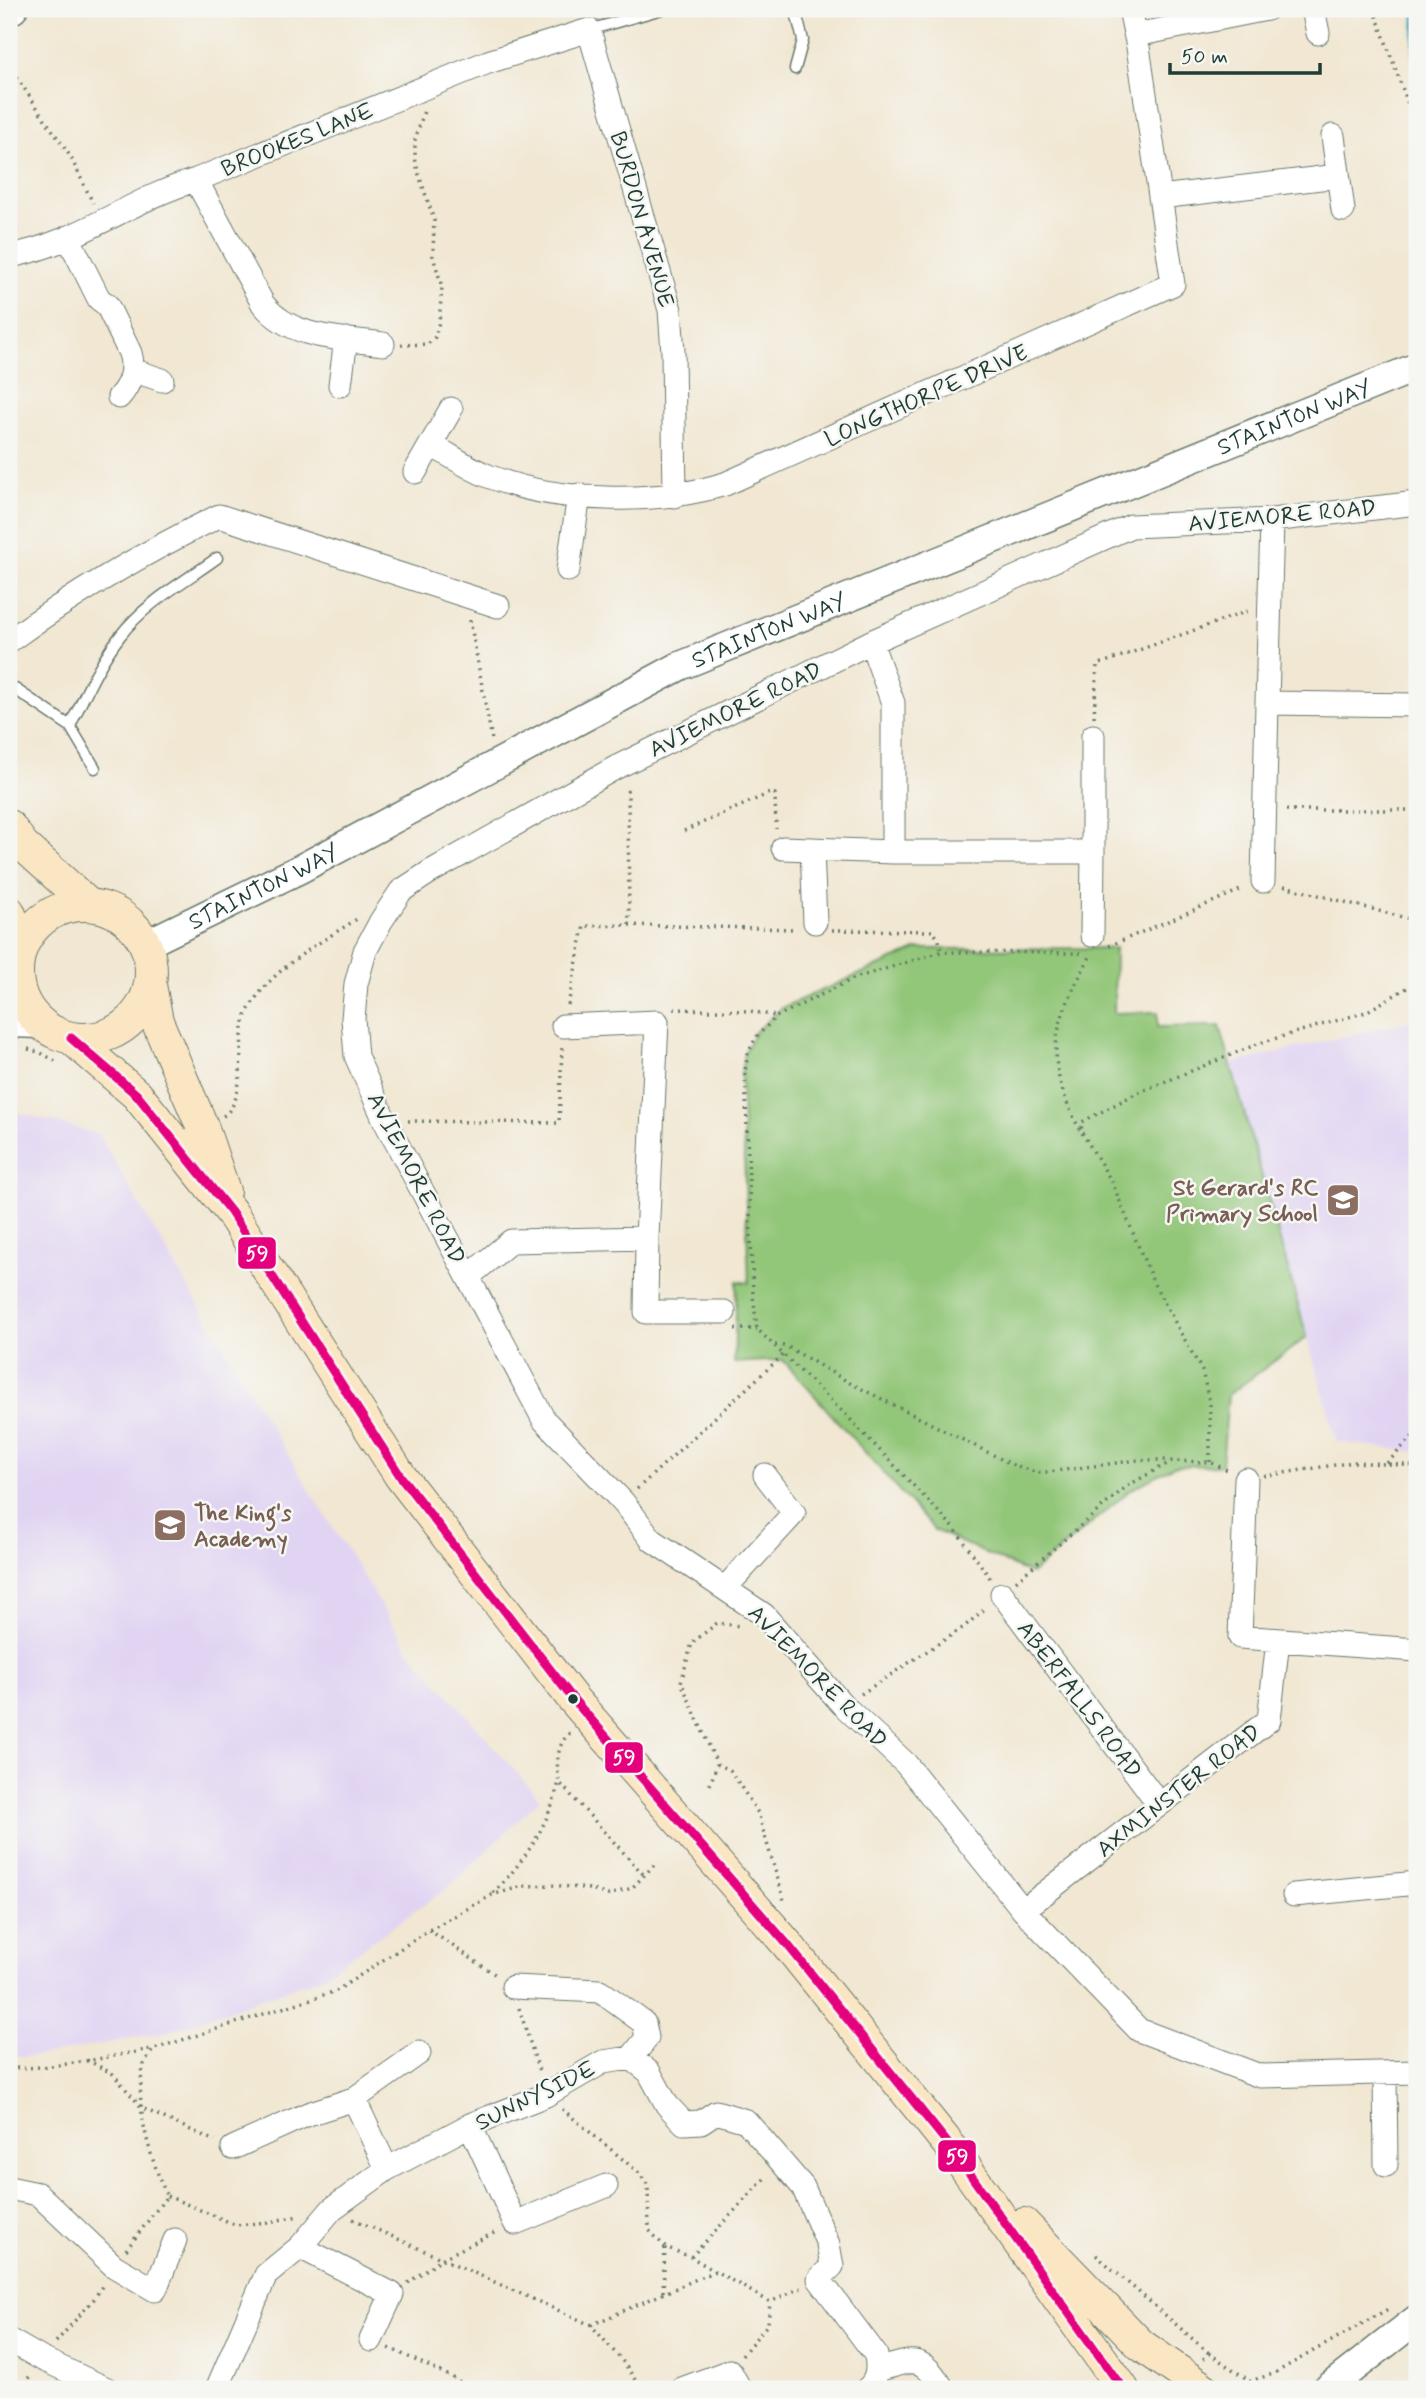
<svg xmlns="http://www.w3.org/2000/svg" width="1426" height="2398" font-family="Mynerve,sans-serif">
<rect width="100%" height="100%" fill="#f6f6f2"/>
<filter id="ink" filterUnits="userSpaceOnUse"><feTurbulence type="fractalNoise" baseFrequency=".0143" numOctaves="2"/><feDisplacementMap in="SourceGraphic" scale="14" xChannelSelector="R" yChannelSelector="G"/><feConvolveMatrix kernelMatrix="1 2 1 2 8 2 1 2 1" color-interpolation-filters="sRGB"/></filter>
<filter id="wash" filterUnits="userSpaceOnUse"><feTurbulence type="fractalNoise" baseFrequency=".00686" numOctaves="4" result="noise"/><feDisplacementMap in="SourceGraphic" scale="28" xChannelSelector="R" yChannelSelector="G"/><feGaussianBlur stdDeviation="1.57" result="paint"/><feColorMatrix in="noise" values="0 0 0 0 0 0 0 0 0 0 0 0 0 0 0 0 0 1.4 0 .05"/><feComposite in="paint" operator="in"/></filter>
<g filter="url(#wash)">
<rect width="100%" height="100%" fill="#f1e7d2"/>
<!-- built -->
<path fill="#e1d4f3" d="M1417 1019V1452L1337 1442 1230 1064Z
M9 1110 98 1134 255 1401 408 1649 540 1799 449 1887 320 1978 169 2031 39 2056H9Z"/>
<!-- green -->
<path fill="#92c678" stroke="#588256" stroke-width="2" d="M1115 948 1114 1013 1158 1012V1027L1220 1026 1307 1337 1228 1395 1222 1465 1174 1466 1129 1491 1031 1574 934 1530 783 1360 734 1363 737 1281 749 1283 741 1075 744 1053 755 1032 783 1007 918 949Z"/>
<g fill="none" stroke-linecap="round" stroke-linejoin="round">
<!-- stream -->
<path stroke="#46a8c5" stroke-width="6" d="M1417 12 1415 55 1417 62"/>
</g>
</g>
<g filter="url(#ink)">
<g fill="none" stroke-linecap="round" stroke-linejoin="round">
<!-- service casing -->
<g stroke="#68786b" stroke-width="13">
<path id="service" d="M589 30 662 9
M795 69 803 40 795 9
M9 685 70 726 95 768
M70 726C85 695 99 663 120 636 145 603 184 582 217 558"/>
</g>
<!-- minor casing -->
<g stroke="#68786b" stroke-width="25">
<path id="minor" d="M1313 9 1318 33
M1136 35 1267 9
M1333 136 1343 210
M196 180 263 304C292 340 341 338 383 344
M1160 197 1338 176
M68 237 99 299 107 305 130 353C135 369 130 385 119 397
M9 256C75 245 131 199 196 180L488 62 589 30 670 310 673 352 675 496
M132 370 162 380
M340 385 346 339
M431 445C450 455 468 468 488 476 555 503 656 505 725 484L1173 284 1138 47 1130 9
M415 472 451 409
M1417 503 1272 520 1131 526 871 642 615 768 430 872 401 891 381 921 365 951 356 984 353 1019 356 1056 385 1121 544 1420 623 1502 652 1540 764 1615 842 1704 906 1764 1023 1910 1139 2030 1260 2076 1417 2072
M1272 520 1267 703 1417 705
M568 570 579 495
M9 641C75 593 145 552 219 516L498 606
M871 642 893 703V852H1093V736
M783 848 893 852
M812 849 815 922
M1263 881 1267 703
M1092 935 1093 852
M647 1238 646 1312H724
M468 1277 511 1241 647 1238 657 1022 563 1026
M1246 1479 1240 1637 1417 1650
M726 1587 794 1513 765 1475
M1002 1594 1159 1804
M1294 1895 1417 1883
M1023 1910 1269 1720 1278 1640
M513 1987 600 1991 644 2023 647 2038 631 2058
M1385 2073 1386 2165
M354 2099 387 2169
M470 2125 515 2223 606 2186
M233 2148 308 2114 354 2099 419 2053
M9 2188 38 2194 114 2266 155 2290 175 2240
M300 2247 392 2294 371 2340
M9 2340 42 2359 107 2389
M878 2370C915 2359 921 2354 943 2389
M217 2389 266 2275 300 2247 332 2209 387 2169 470 2125 546 2095 603 2062 631 2058 649 2072 667 2105 684 2123 701 2122 716 2112 746 2121 803 2187 828 2244 832 2266 819 2279 876 2355C878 2368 878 2380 867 2389
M682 2389 730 2371 740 2389"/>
</g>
<!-- tertiary casing -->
<g stroke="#68786b" stroke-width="31">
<g id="tertiary">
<path d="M9 10 13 9"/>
<path id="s1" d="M146 944 300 869 680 666 1417 367"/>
<path d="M9 1023 41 1024"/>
<path d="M1327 2389 1417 2319"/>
</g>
</g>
<!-- secondary casing -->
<g stroke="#68786b" stroke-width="34">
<path id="secondary" d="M9 826 23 845 89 905
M17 972a67 67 0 1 1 134 0a67 67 0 1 1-134 0Z
M9 912 22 945
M150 985 157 1021 202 1126 224 1191
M71 1038 137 1095 231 1212 401 1477 573 1699 787 1944 953 2150 1123 2389
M1024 2224 1141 2345 1204 2389"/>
</g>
<!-- path -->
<path stroke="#68786b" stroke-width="3.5" stroke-dasharray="2 5" stroke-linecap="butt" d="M1374 9 1417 129
M9 58 13 72 70 156 93 203
M401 345 428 344 435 337 439 322 442 287 433 256 434 220 418 172 415 157V140L424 111
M470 620 492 740
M1094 717 1097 665 1248 611
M1286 810H1417
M684 831 770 793 775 794 776 829
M1284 886 1417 921
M629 925 796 929
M832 930 933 931 939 940 941 952
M1109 946 1243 889
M568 1005 584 926 629 925 628 792 625 787
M674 1009 750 1011 775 1016
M28 1049 41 1053 59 1063
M223 1116C249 1100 235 1039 247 1013 268 970 318 944 357 919
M408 1121 559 1123 562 1048
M1080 1130C1041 1056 1053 1025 1091 955
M735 1329H757
M775 1345 786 1346 850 1383 1017 1467 1035 1472H1049L1138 1460H1170
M1210 1462V1405L1202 1371 1154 1284 1112 1182 1081 1131 1082 1122 1137 1093 1260 1043 1366 1012 1417 982
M1387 1463 1417 1432
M1264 1476 1354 1462 1417 1466
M637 1489 783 1355
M990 1578 955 1529 847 1416 757 1329 753 1295 745 1071 748 1053 757 1036 776 1017 855 978 941 952 1081 953
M1016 1581 1127 1486 1172 1461 1210 1462 1227 1470
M861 1694 964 1627 987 1607
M570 1733C556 1744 556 1766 559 1782L644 1875
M717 1764 730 1770 758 1813 784 1900
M710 1785 717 1764 681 1682 692 1643 717 1623 740 1626
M493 1893C525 1861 548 1826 559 1782
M429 1930 496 1975
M519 2008 540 2074
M87 2060 113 2074 142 2108 215 2141
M9 2068C57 2069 105 2057 152 2049
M562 2109 638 2172 648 2185 649 2230 665 2247 691 2257 715 2271
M167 2196 236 2225 268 2222 299 2216
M353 2219 591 2325 625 2364 641 2389
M126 2250 167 2196C151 2160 134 2108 143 2068 144 2061 150 2054 154 2049L336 1991 429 1930 492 1895 523 1886 551 1885 589 1889 608 1895 632 1888 655 1864
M1096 2255 1210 2354
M691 2257 766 2177
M408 2283 441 2259 498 2231
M663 2292 665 2247
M591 2325 715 2271 770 2302 801 2288
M56 2342 94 2299 104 2283
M389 2348 452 2377 468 2389
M742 2355 768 2324 770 2302
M1203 2359 1210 2354 1250 2381 1273 2374 1388 2309
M19 2389 30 2376
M1409 2389 1417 2382"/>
<!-- service -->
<use href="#service" stroke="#fff" stroke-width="10"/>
<!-- minor -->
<use href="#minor" stroke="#fff" stroke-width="23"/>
<!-- tertiary -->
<use href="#tertiary" stroke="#fff" stroke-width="28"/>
<!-- secondary -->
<use href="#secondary" stroke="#fbe6c4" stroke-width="32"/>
<!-- bus-1 casing -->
<g stroke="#f6f6f2" stroke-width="14">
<path id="bus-1" d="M71 1038 137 1095 231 1212 401 1477 573 1699 787 1944 953 2150 1123 2389"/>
</g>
<!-- bus-1 -->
<use href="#bus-1" stroke="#e5007d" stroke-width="9"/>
</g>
</g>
<!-- icons -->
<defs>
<g id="school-square" transform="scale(1.75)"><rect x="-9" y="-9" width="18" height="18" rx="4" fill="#8d6e63" stroke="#f6f6f2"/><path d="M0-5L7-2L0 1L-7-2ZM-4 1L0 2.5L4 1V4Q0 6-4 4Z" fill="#fff"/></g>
</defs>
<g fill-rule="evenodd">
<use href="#school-square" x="1343" y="1200"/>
<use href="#school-square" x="170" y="1525"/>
</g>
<!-- markers -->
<circle fill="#1f3d34" stroke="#f6f6f2" stroke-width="2.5" cx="573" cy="1699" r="6"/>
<g text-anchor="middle" stroke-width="5" stroke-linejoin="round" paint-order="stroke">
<!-- street labels -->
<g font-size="23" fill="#1f3d34" stroke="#f6f6f2">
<text transform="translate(297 139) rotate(-22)" y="8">BROOKES LANE</text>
<text transform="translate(643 219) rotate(74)" y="8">BURDON AVENUE</text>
<text transform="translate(926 395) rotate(-24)" y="8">LONGTHORPE DRIVE</text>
<text dy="8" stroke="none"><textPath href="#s1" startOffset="1265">STAINTON WAY</textPath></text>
<text transform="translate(1282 515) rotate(-5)" y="8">AVIEMORE ROAD</text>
<text dy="8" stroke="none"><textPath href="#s1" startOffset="698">STAINTON WAY</textPath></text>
<text transform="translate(735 709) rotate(-26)" y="8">AVIEMORE ROAD</text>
<text dy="8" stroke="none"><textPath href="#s1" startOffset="131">STAINTON WAY</textPath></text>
<text transform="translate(417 1178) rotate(63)" y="8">AVIEMORE ROAD</text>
<text transform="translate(818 1676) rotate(46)" y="8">AVIEMORE ROAD</text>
<text transform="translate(1080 1699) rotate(53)" y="8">ABERFALLS ROAD</text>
<text transform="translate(1178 1790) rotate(-38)" y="8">AXMINSTER ROAD</text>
<text transform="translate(535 2095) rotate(-26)" y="8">SUNNYSIDE</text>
</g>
<!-- education labels -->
<g font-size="23" font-weight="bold" fill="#785e54" stroke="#f6f6f2" text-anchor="end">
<text x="1318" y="1195">St Gerard's RC<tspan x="1318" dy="26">Primary School</tspan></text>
<text x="194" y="1520" text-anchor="start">The King's<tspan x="194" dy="26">Academy</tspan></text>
</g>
</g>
<g stroke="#f6f6f2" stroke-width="2.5">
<rect x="237" y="1236" width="40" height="34" rx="7" fill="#e5007d"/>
<rect x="604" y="1741" width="40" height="33" rx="7" fill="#e5007d"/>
<rect x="937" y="2139" width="40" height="34" rx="7" fill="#e5007d"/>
</g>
<g font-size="19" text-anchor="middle" font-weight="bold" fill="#fff">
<text x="257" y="1260">59</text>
<text x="624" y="1764">59</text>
<text x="957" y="2163">59</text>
</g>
<!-- margin -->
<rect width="1426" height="2398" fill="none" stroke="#f6f6f2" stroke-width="35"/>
<!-- scale -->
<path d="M1170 63v10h150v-10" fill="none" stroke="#1f3d34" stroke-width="3.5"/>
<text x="1181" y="63" font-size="21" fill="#1f3d34" stroke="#f6f6f2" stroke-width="5" paint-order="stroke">50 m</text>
</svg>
